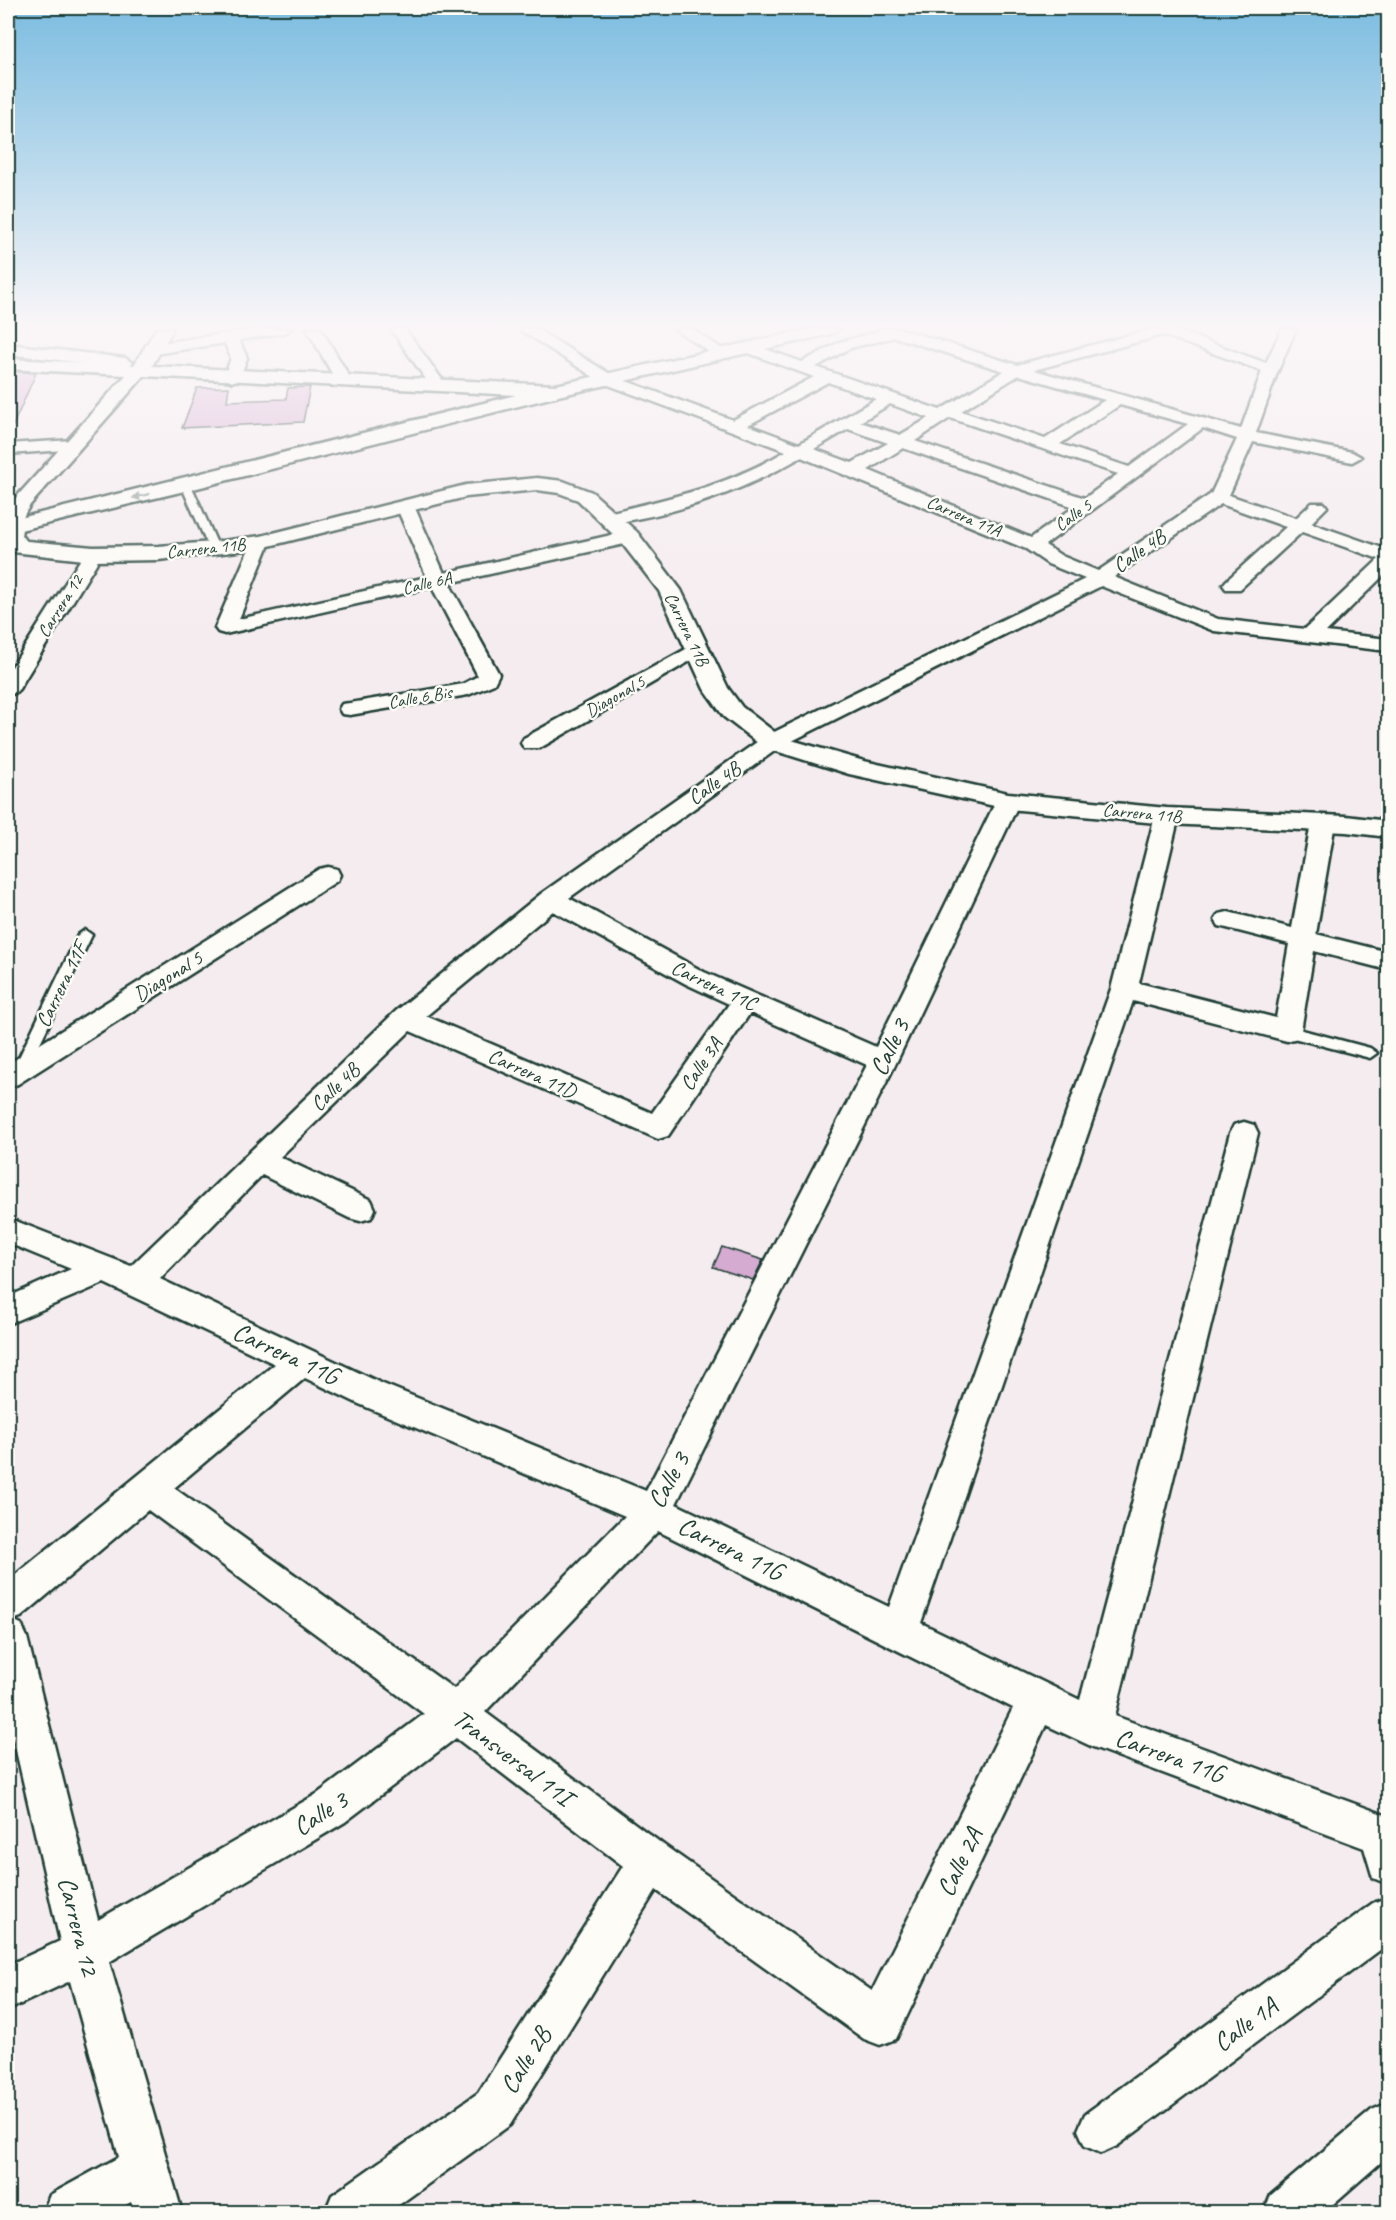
<svg xmlns="http://www.w3.org/2000/svg" width="1396" height="2220" font-family="Caveat,sans-serif">
<rect width="100%" height="100%" fill="#f5ecef"/>
<filter id="ink" filterUnits="userSpaceOnUse"><feTurbulence type="fractalNoise" baseFrequency=".0167" numOctaves="2"/><feDisplacementMap in="SourceGraphic" scale="12" xChannelSelector="R" yChannelSelector="G"/><feConvolveMatrix kernelMatrix="1 2 1 2 8 2 1 2 1" color-interpolation-filters="sRGB"/></filter>
<g filter="url(#ink)">
<!-- building -->
<path fill="#d5abd1" stroke="#1f3d34" stroke-width="1.5" d="M8 371 36 373 8 437Z
M229 387 227 401 286 399 288 388 310 387 303 422 182 428 197 388Z
M722 1247 763 1260 753 1280 713 1267Z"/>
<g fill="none" stroke-linecap="round" stroke-linejoin="round">
<!-- lane casing -->
<g stroke="#1f3d34" stroke-width="5">
<path id="lane" d="M186 482 191 485 219 548 217 550 209 548 181 485Z
M85 930 92 935 28 1068 26 1072H16L14 1068 78 935Z
M1287 1026 1370 1048 1377 1053 1370 1058 1282 1035 1280 1031Z"/>
</g>
<!-- street casing -->
<g stroke="#1f3d34" stroke-width="5">
<path id="street" d="M258 329H291L284 333 239 340 247 358 240 377 232 382 224 377 231 358 225 343 154 354 146 349 154 344Z
M307 329H321L352 381 350 384H338Z
M391 329H405L446 385 444 388H432Z
M519 329H536L615 377 733 420 814 377 743 351 740 348 748 343 802 362 840 342 880 331 879 329H901L1017 365 1153 329H1173L1266 363 1282 329H1296L1277 373 1256 433 1352 452 1361 457 1352 462 1253 442 1229 495 1296 518 1312 503H1324L1327 507 1311 523 1388 550V571L1326 632 1388 639V651L1214 631 1101 586 780 747 569 898 704 972 876 1047 996 801 1000 796H1016L1020 801 897 1061 676 1504 889 1607 1111 989 1155 816 1159 811 1167 809 1175 811 1179 816 1139 983 1276 1018 1289 944 1219 926 1215 920 1219 914 1228 912 1292 928 1311 823 1315 818 1323 816 1331 818 1335 823 1316 934 1388 952V970L1314 951 1301 1031 1297 1038 1287 1041 1133 1001 921 1623 1080 1700 1230 1133 1234 1125 1244 1122 1254 1125 1258 1133 1115 1716 1388 1816V1884L1373 1878 1364 1848 1093 1747 1046 1725 896 2039 880 2045 864 2039 656 1890 510 2125 389 2212H325L332 2195 478 2093 623 1866 456 1738 345 1822 109 1962 182 2212H134L131 2202 113 2212H43L50 2195 119 2157 70 1981 8 2010V1965L60 1941 8 1716V1581L275 1364 104 1283 8 1324V1297L71 1269 8 1243V1218L131 1266 396 1011 542 893 764 737 1085 579 1048 564 1026 549 801 457C750 487 695 508 636 519 625 521 614 524 604 522L601 518 604 514C673 497 723 488 786 451L603 383ZM1163 335 1262 371 1241 429 1034 370ZM895 337 1004 371 940 410 816 367 850 348ZM1019 375 1105 400 1045 439 961 411ZM828 382 876 399 799 444 748 425ZM890 404 929 418 900 435 860 422ZM1120 405 1188 424 1129 467 1060 444ZM950 418 1118 474 1085 498 915 441ZM1203 428 1237 439 1211 494 1098 571 1062 556 1045 545ZM848 429 888 443 852 463 814 449ZM903 448 1074 507 1031 538 868 470ZM1221 504 1286 527 1226 581 1223 585 1226 589H1240L1302 532 1379 559 1305 629 1218 619 1114 577ZM553 911 686 984 729 1004 652 1113 426 1016ZM750 1013 867 1065 646 1491 383 1384 160 1279 262 1175 349 1218 360 1221 371 1218 375 1209 371 1200 280 1157 410 1031 658 1139 668 1136ZM305 1378 359 1404 625 1516 454 1689 174 1488ZM148 1510 424 1714 317 1794 98 1920 27 1637 21 1624 13 1620 21 1617ZM658 1531 1013 1708 872 1991 665 1846 485 1712Z
M675 329H692L730 354 727 357H717Z
M8 344 125 358 133 363 125 368 8 354Z
M73 440 79 441 81 445 79 449 8 454V444Z
M405 501 414 506 444 573 629 531 638 537 629 543 449 583 499 674 494 684 468 695 350 715 342 714 339 709 342 704 350 703 463 684 478 676 432 587 225 634 218 632 215 628 252 542 261 536 270 542 239 619 427 577 396 506Z
M93 548 102 554 19 689 15 693 8 695V673L84 554Z
M697 643 704 645 707 649 704 653 540 748H524L521 743 524 738Z
M328 867 337 869 340 875 337 881 18 1084 8 1087V1064L319 869Z
M1388 1897V1944L1117 2146 1101 2153 1085 2146 1078 2130 1085 2114 1373 1903Z
M1388 2103V2156L1324 2212H1264L1271 2195 1372 2110Z"/>
</g>
<!-- secondary casing -->
<g stroke="#1f3d34" stroke-width="5">
<path id="secondary" d="M156 329H173L152 366 556 385 565 391 556 397 144 376 30 505 24 515 21 536 27 541 93 547 158 546 214 542 261 536 466 485 537 478 563 481 592 492 637 532 681 590 728 688 742 707 781 737 864 761 1008 793 1167 808 1346 816 1388 821V837L1346 832 1167 824 1008 809 849 774 763 747 724 717 704 689 659 591 621 542 578 500 559 493 537 490 466 497 261 548 214 554 158 560 93 561 13 552 8 547V509L12 502 126 375 8 369V359L134 365Z"/>
</g>
<!-- highway casing -->
<g stroke="#1f3d34" stroke-width="5">
<path id="highway" d="M810 329H840L831 334 558 396 193 489 8 533V521L556 385Z"/>
</g>
<!-- lane -->
<use href="#lane" fill="#fdfcf7" fill-rule="evenodd"/>
<!-- street -->
<use href="#street" fill="#fdfcf7" fill-rule="evenodd"/>
<!-- secondary -->
<use href="#secondary" fill="#fdfcf7" fill-rule="evenodd"/>
<!-- highway -->
<use href="#highway" fill="#fdfcf7" fill-rule="evenodd"/>
</g>
<!-- one-way arrows -->
<defs><path id="oneway-solid" d="M-6-.8H1V-3.2L6.5 0L1 3.2V.8H-6Z" transform="scale(1.5)"/></defs>
<use fill="#8e9c96" href="#oneway-solid" transform="translate(141 496) rotate(167)"/>
</g>
<!-- sky -->
<linearGradient id="sky" x2="0" y2="1"><stop stop-color="#7bbce0"/><stop offset="0.51" stop-color="#faf6f8"/><stop offset="1" stop-color="#faf6f8" stop-opacity="0"/></linearGradient>
<rect width="1396" height="639" fill="url(#sky)"/>
<g text-anchor="middle" stroke-width="5" stroke-linejoin="round" paint-order="stroke">
<!-- far-street labels -->
<g font-size="18" fill="#1f3d34" stroke="#fdfcf7">
<text transform="translate(1073 515) rotate(-36)" y="6">Calle 5</text>
<text transform="translate(964 516) rotate(23)" y="6">Carrera 11A</text>
<text transform="translate(206 548) rotate(-6)" y="6">Carrera 11B</text>
<text transform="translate(427 583) rotate(-13)" y="6">Calle 6A</text>
<text transform="translate(60 606) rotate(-58)" y="6">Carrera 12</text>
<text transform="translate(687 629) rotate(64)" y="6">Carrera 11B</text>
<text transform="translate(615 696) rotate(-30)" y="6">Diagonal 5</text>
<text transform="translate(420 697) rotate(-10)" y="6">Calle 6 Bis</text>
<text transform="translate(1142 813) rotate(5)" y="6">Carrera 11B</text>
</g>
<!-- street labels -->
<g font-size="21" fill="#1f3d34" stroke="#fdfcf7">
<text transform="translate(1139 551) rotate(-35)" y="7">Calle 4B</text>
<text transform="translate(714 783) rotate(-35)" y="7">Calle 4B</text>
<text transform="translate(168 976) rotate(-32)" y="7">Diagonal 5</text>
<text transform="translate(61 985) rotate(-64)" y="7">Carrera 11F</text>
<text transform="translate(714 985) rotate(25)" y="7">Carrera 11C</text>
<text transform="translate(701 1064) rotate(-56)" y="7">Calle 3A</text>
<text transform="translate(532 1073) rotate(24)" y="7">Carrera 11D</text>
<text transform="translate(335 1087) rotate(-44)" y="7">Calle 4B</text>
</g>
<!-- near-street labels -->
<g font-size="26" fill="#1f3d34" stroke="#fdfcf7">
<text transform="translate(889 1047) rotate(-64)" y="9">Calle 3</text>
<text transform="translate(286 1353) rotate(25)" y="9">Carrera 11G</text>
<text transform="translate(668 1480) rotate(-61)" y="9">Calle 3</text>
<text transform="translate(731 1548) rotate(26)" y="9">Carrera 11G</text>
<text transform="translate(1170 1755) rotate(20)" y="9">Carrera 11G</text>
<text transform="translate(513 1757) rotate(37)" y="9">Transversal 11I</text>
<text transform="translate(320 1813) rotate(-33)" y="9">Calle 3</text>
<text transform="translate(959 1862) rotate(-64)" y="9">Calle 2A</text>
<text transform="translate(79 1926) rotate(76)" y="9">Carrera 12</text>
<text transform="translate(1245 2024) rotate(-36)" y="9">Calle 1A</text>
<text transform="translate(525 2060) rotate(-58)" y="9">Calle 2B</text>
</g>
</g>
<!-- margin -->
<rect width="1396" height="2220" fill="none" stroke="#fdfcf7" stroke-width="30"/>
<rect x="15" y="15" width="1366" height="2190" fill="none" stroke="#1f3d34" stroke-width="2" filter="url(#ink)"/>
</svg>
